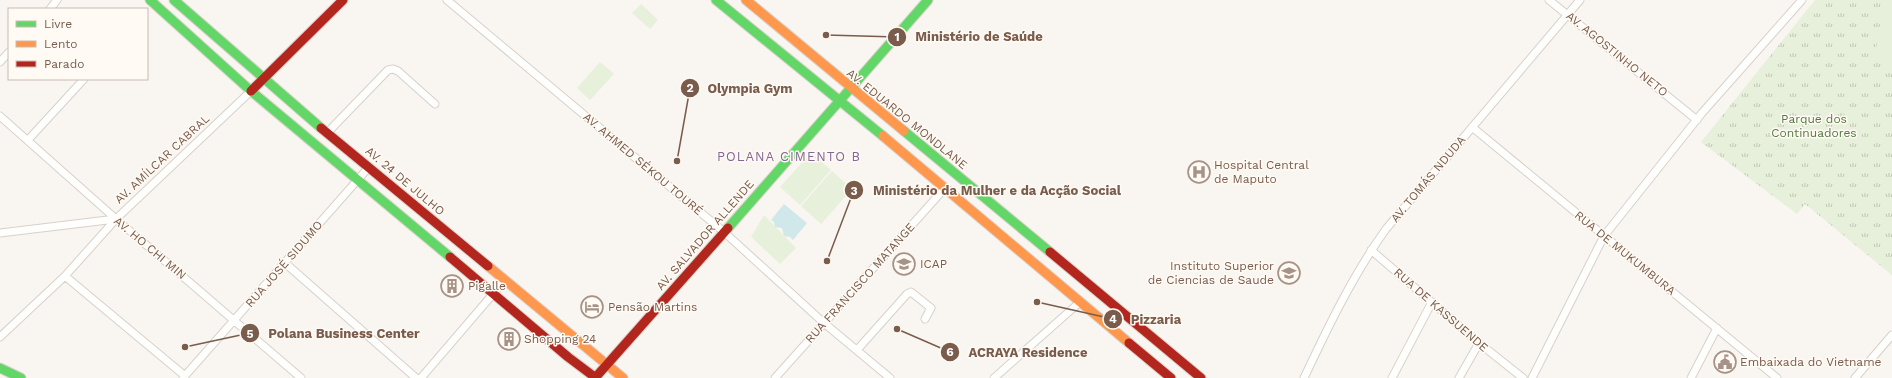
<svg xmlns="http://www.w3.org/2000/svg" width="1892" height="378" font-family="'Work Sans',sans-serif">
<defs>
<pattern id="park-tufts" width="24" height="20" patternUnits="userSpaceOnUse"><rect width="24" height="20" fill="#e7f0db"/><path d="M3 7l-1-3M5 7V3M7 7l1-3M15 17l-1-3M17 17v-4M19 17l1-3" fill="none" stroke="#c0c6b4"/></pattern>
</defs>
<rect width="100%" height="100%" fill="#f9f5f0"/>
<!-- park -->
<path fill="url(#park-tufts)" d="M1815 0H1892V275L1805 204 1797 214 1701 142Z"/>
<!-- pitch -->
<path fill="#e7f0db" d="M1884 0H1892V72L1885 58 1875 56Z
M641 4 658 20 650 29 632 13Z
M600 62 614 74 590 100 577 88Z
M811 153 831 170 800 205 780 187Z
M832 171 852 189 821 224 801 206Z
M764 215 796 248 780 264 751 237Z"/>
<!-- water -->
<path fill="#d0e8ea" d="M784 204 807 223 793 240 790 237 784 236 782 228 775 227 774 222 771 220Z"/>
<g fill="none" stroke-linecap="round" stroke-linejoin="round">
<!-- street casing -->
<g stroke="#d7d1cb" stroke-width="9">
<path id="street" d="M447 0 724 232 824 323 890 378
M1549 0 1697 120
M50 9 57 0
M0 62 9 52
M0 116 116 219 301 378
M1472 127 1777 378
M327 133 388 70 393 69 398 71 435 104
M28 140 84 79
M0 233 116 219
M1371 250 1479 343 1523 378
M285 263 416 378
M65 276 185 376
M0 337 65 276 116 219 251 91
M857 350 907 294 911 292 931 308 925 319
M183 378 369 167
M421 378 505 280
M775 378 945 188
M994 378 1080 302
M1304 378C1328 327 1353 275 1386 229L1580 0
M1392 378 1432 302
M1459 378 1479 343
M1532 378 1604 236 1702 113 1802 0
M1691 378 1717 328
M1855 378 1892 335"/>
</g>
<!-- fast casing -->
<g stroke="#d9d2cb" stroke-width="11">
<path id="fast" d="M150 0 251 91 450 257
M174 0 321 128
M716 0 883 136
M904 131 1050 252
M728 228 928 0
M0 368 21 378"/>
</g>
<!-- slow casing -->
<g stroke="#d9d2cb" stroke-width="11">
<path id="slow" d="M746 0 904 131
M883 136 1129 343
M488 266 623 378"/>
</g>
<!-- jam casing -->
<g stroke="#d9d2cb" stroke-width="11">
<path id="jam" d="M251 91 343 0
M321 128 488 266
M1050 252 1201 378
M450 257 568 357 596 378
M1129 343 1171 378
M595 378 728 228"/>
</g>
<!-- street -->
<use href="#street" stroke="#fefefd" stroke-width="7"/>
<!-- fast -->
<use href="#fast" stroke="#63d668" stroke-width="9"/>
<!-- slow -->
<use href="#slow" stroke="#ff974d" stroke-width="9"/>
<!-- jam -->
<use href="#jam" stroke="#b3261e" stroke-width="9"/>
</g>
<!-- icons -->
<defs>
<g id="hospital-ring" transform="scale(1.15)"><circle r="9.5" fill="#fffaf3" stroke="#a69286" stroke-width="1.5"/><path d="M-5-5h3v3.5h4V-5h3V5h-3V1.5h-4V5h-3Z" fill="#a69286"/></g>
<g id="university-ring" transform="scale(1.15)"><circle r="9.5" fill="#fffaf3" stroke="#a69286" stroke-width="1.5"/><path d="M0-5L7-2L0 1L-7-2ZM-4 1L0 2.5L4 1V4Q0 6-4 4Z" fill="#a69286"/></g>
<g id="school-ring" transform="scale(1.15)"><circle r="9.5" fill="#fffaf3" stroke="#a69286" stroke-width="1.5"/><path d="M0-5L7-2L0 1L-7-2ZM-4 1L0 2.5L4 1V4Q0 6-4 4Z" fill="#a69286"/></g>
<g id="building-ring" transform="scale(1.15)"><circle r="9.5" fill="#fffaf3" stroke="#a69286" stroke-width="1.5"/><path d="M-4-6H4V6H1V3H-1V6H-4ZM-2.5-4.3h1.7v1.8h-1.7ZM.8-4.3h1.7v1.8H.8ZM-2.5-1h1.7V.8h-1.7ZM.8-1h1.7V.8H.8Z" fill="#a69286"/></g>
<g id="hotel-ring" transform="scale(1.15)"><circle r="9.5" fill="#fffaf3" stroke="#a69286" stroke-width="1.5"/><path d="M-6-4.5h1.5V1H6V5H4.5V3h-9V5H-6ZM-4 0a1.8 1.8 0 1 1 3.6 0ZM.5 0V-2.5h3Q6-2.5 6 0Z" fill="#a69286"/></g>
<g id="civic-ring" transform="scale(1.15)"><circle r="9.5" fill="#fffaf3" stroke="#a69286" stroke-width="1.5"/><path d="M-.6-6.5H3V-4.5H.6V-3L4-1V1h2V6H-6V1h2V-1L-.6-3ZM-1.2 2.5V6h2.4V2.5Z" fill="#a69286"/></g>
</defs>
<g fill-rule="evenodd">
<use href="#hospital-ring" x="1199" y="172"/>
<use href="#university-ring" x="904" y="264"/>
<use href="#school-ring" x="1289" y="273"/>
<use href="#building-ring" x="452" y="286"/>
<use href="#hotel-ring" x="592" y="307"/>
<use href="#building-ring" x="509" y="339"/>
<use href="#civic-ring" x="1725" y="362"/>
</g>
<g text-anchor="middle" stroke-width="3" stroke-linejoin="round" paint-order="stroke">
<!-- street labels -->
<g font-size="12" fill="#7a5c4d" stroke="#fffaf3">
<text transform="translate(1617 54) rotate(39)" y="4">AV. AGOSTINHO NETO</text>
<text transform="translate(907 119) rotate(39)" y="4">AV. EDUARDO MONDLANE</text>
<text transform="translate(162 159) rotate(-43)" y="4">AV. AMÍLCAR CABRAL</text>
<text transform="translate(643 164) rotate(40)" y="4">AV. AHMED SÉKOU TOURÉ</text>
<text transform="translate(1428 179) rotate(-50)" y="4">AV. TOMÁS NDUDA</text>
<text transform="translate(405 181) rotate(40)" y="4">AV. 24 DE JULHO</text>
<text transform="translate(705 235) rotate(-49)" y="4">AV. SALVADOR ALLENDE</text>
<text transform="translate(150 248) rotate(40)" y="4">AV. HO CHI MIN</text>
<text transform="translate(1625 253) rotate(39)" y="4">RUA DE MUKUMBURA</text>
<text transform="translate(284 264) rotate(-49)" y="4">RUA JOSÉ SIDUMO</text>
<text transform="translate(860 283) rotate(-48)" y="4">RUA FRANCISCO MATANGE</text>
<text transform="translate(1441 310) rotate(41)" y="4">RUA DE KASSUENDE</text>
</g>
<!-- park labels -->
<g font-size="12" fill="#537a41" stroke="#fffaf3">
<text x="1814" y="123">Parque dos<tspan x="1814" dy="14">Continuadores</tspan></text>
</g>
<!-- poi labels -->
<g font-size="12" fill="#7a5c4d" stroke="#fffaf3" text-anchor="start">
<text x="1214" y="169">Hospital Central<tspan x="1214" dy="14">de Maputo</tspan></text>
<text x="920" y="268">ICAP</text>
<text x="1274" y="270" text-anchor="end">Instituto Superior<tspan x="1274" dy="14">de Ciencias de Saude</tspan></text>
<text x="468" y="290">Pigalle</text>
<text x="608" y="311">Pensão Martins</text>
<text x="524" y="343">Shopping 24</text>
<text x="1740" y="366">Embaixada do Vietname</text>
</g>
<!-- neighbourhood labels -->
<g font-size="13" letter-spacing="1" fill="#846695" stroke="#fffaf3">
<text x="789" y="161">POLANA CIMENTO B</text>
</g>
</g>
<!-- callouts -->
<path fill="none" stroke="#7a5c4d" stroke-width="1.5" d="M826 35L897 37M677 161L690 88M827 261L854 190M1037 302L1113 319M185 347L250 333M897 329L950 352"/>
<g fill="#7a5c4d" stroke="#fffaf3" stroke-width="1.5">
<circle cx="826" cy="35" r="4"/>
<circle cx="677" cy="161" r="4"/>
<circle cx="827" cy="261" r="4"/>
<circle cx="1037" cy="302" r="4"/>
<circle cx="185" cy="347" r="4"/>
<circle cx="897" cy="329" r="4"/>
<circle cx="897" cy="37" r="10"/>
<circle cx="690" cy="88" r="10"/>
<circle cx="854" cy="190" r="10"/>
<circle cx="1113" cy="319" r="10"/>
<circle cx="250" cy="333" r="10"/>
<circle cx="950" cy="352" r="10"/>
</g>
<g font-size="12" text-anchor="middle" font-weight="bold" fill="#fff">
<text x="897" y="41">1</text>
<text x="690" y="92">2</text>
<text x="854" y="195">3</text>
<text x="1113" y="323">4</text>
<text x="250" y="338">5</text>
<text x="950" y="356">6</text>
</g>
<g font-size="13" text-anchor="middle" font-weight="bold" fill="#7a5c4d" stroke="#fffaf3" stroke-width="3" stroke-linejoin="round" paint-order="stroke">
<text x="979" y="41">Ministério de Saúde</text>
<text x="750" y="93">Olympia Gym</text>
<text x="997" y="195">Ministério da Mulher e da Acção Social</text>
<text x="1156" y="324">Pizzaria</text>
<text x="344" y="338">Polana Business Center</text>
<text x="1028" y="357">ACRAYA Residence</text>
</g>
<!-- legend -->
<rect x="8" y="8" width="140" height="72" fill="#fffaf3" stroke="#cabbb1"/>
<rect x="16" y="21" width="20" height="6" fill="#63d668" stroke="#cabbb1"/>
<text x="44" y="28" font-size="12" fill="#7a5c4d">Livre</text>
<rect x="16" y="41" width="20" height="6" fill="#ff974d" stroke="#cabbb1"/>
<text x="44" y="48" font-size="12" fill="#7a5c4d">Lento</text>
<rect x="16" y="61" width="20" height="6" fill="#b3261e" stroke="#cabbb1"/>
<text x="44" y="68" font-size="12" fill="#7a5c4d">Parado</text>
</svg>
